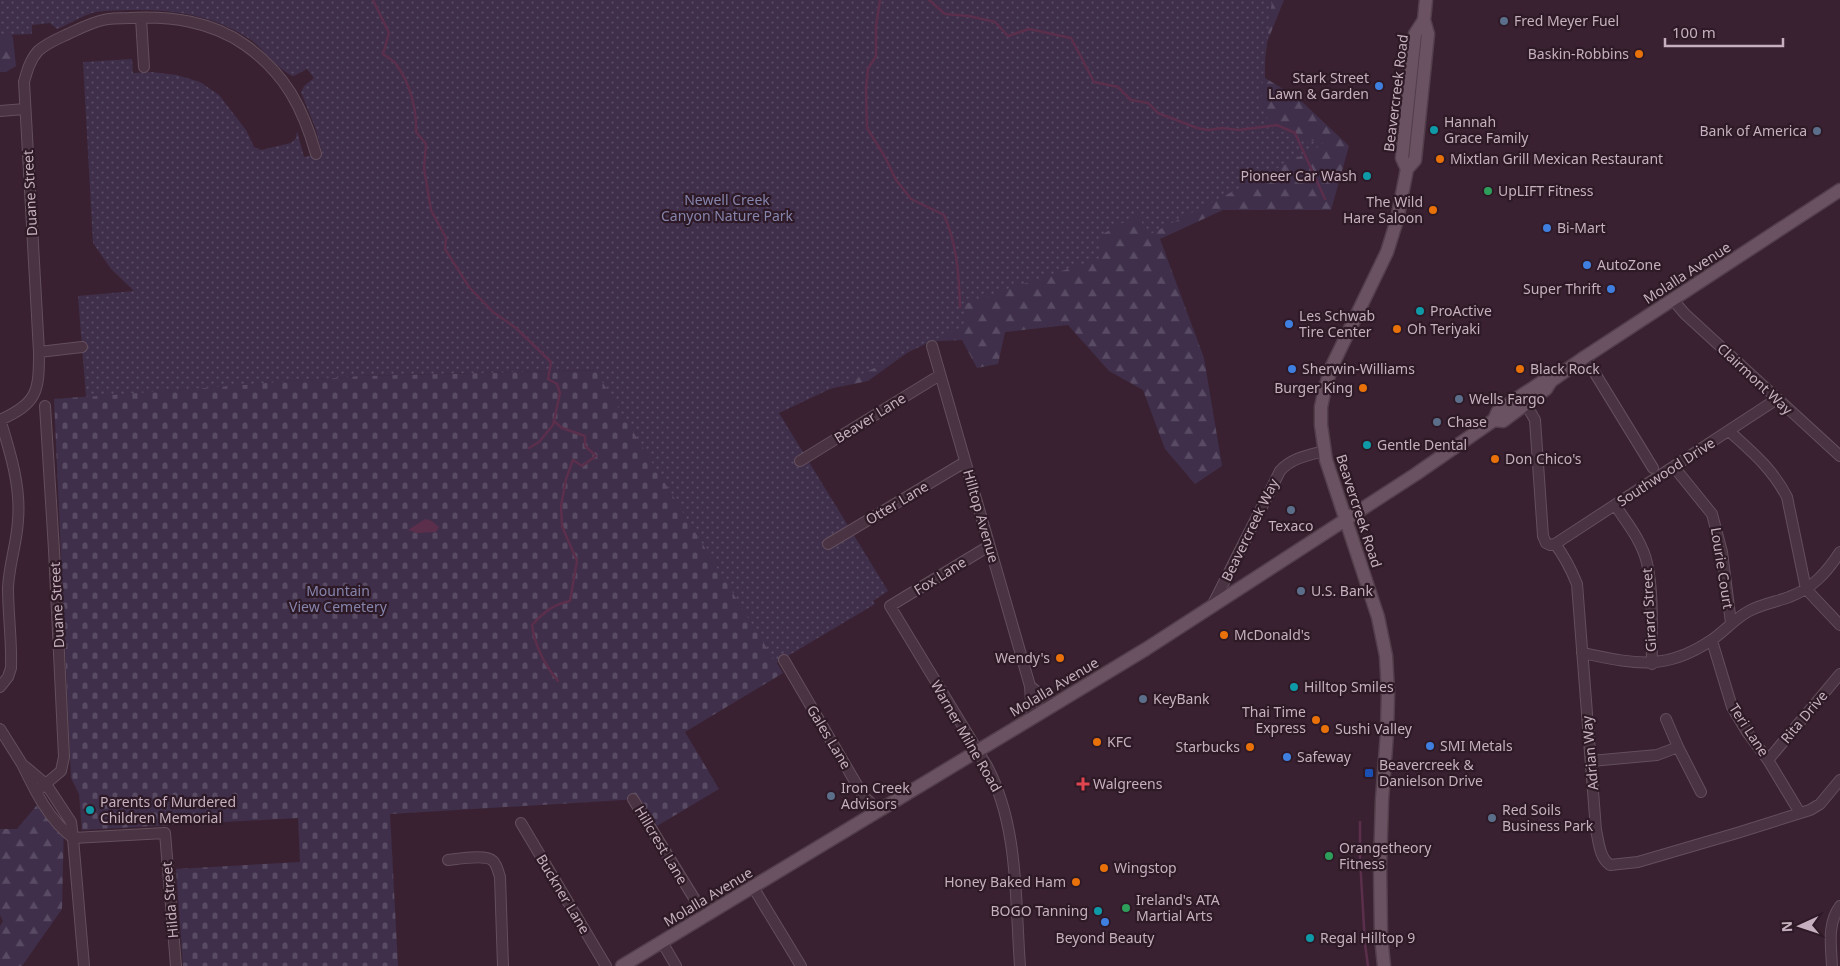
<svg xmlns="http://www.w3.org/2000/svg" width="1840" height="966" font-family="'Noto Sans',sans-serif">
<defs>
<pattern id="forest-firs" width="22" height="20" patternUnits="userSpaceOnUse" patternTransform="scale(1.25)"><rect width="22" height="20" fill="#3f2f4b"/><path d="M5 1l3.5 6h-7zM16 11l3.5 6h-7z" fill="#594b63"/></pattern>
<pattern id="cemetery-stones" width="16" height="16" patternUnits="userSpaceOnUse" patternTransform="scale(1.25)"><rect width="16" height="16" fill="#3f2f4b"/><path d="M2 7V4a2 2 0 0 1 4 0v3zM10 15v-3a2 2 0 0 1 4 0v3z" fill="#594b63"/></pattern>
<pattern id="park-dots" width="8" height="8" patternUnits="userSpaceOnUse" patternTransform="scale(1.25)"><rect width="8" height="8" fill="#3f2f4b"/><path d="M2 2h.1M6 6h.1" fill="none" stroke="#594b63" stroke-width="1.8" stroke-linecap="round"/></pattern>
</defs>
<rect width="100%" height="100%" fill="#392131"/>
<!-- forest -->
<path fill="url(#forest-firs)" d="M0 0V8L13 38 16 66 6 72H0Z
M598 0H1284L1265 47V78L1298 98 1349 146 1331 210H1223L1160 239 1204 358 1222 466 1195 484 1165 449 1143 390 1109 371 1068 325 1005 332 998 364 977 368 962 340 922 342 868 381 794 396Z
M37 805 64 821 62 909 22 966H0V926L3 921 0 915V829H17Z"/>
<!-- cemetery -->
<path fill="url(#cemetery-stones)" d="M598 370 783 673 685 732 719 789 657 826 640 799 390 814 398 966H183L176 869 300 862 298 818 82 830 79 794 71 778 54 399 358 376Z"/>
<!-- park -->
<path fill="url(#park-dots)" d="M0 0H1272L1260 104 1273 129 1324 144 1147 236 1139 214 1099 236 1100 258 962 305 968 324 779 413 888 591 873 601 875 604 776 663 598 375 597 370 358 376 86 397 78 296 134 291 111 269 93 243 83 62 132 59 133 73 151 72 177 75 200 82 219 95 246 130 254 147 261 150 291 143 296 138 297 131 304 157 322 153 316 130 301 92 304 86 314 78 307 69 294 76C284 75 262 48 251 40 213 14 171 9 127 10 115 11 103 10 92 13 80 17 69 24 57 29L50 23 32 25V34L0 35Z"/>
<!-- water -->
<path fill="#5b2f4c" d="M425 519 432 521 439 527 436 532 417 533 408 530Z"/>
<g fill="none" stroke-linecap="round" stroke-linejoin="round">
<!-- stream -->
<path stroke="#5b2f4c" stroke-width="2.5" d="M373 0 389 33 383 54C387 57 393 60 396 64 410 83 417 109 416 132L426 144 424 168 431 210 446 238 445 249 469 287 493 312 516 328 551 362 548 379 557 384 560 393 553 425 539 442 529 448
M880 0 876 26V56L868 69 866 88 867 128 885 157 896 180 911 199 944 215C957 244 959 276 960 307
M929 0 945 14 969 16 995 22 1008 36 1029 29 1071 38 1094 82 1118 87 1131 100 1148 103 1158 113 1197 128 1208 130 1222 128 1238 130 1277 125 1295 133 1325 199
M554 421 562 428 585 436V446L596 456 582 466 573 460 566 479 561 506 562 526 577 561 570 601C552 605 544 612 532 625 535 647 544 664 558 681
M1360 822V859L1365 944 1368 966"/>
<!-- minor casing -->
<g stroke="#644f5d" stroke-width="12">
<path id="minor" d="M141 18 144 67
M0 111 25 109
M1673 300 1685 314 1840 456
M932 346 1030 686 1032 718
M39 352 82 347
M1585 357 1653 468
M1526 404 1535 420 1543 536 1546 543 1550 545 1555 544C1565 557 1571 569 1577 584L1596 830C1599 842 1599 857 1610 865L1638 862 1737 833 1810 810 1820 804 1840 780
M0 420C38 403 39 391 39 352L24 82C27 71 30 60 38 51 47 43 57 39 68 34 79 29 90 23 103 20 111 18 121 18 129 18 171 16 211 21 245 45 285 73 303 108 316 154
M1729 431C1752 452 1772 468 1787 497L1806 589 1840 625
M800 461 940 375
M1674 467 1712 514 1722 552 1731 623
M1615 505C1627 523 1642 541 1647 563 1654 595 1651 631 1652 664
M828 544 965 462
M1555 544 1777 399
M989 546 890 606 987 766C1019 827 1015 899 1020 966
M1212 606 1280 471C1291 458 1309 455 1324 451
M1712 641 1732 707 1747 732 1768 760 1800 813
M1582 653C1632 663 1664 672 1710 641 1724 632 1734 619 1749 611 1762 604 1776 602 1789 597 1812 589 1827 572 1840 552
M784 660 864 797 870 802 876 812
M1030 686 1053 705
M0 687 8 677 11 668C12 641 8 614 8 588 9 564 17 543 18 520 21 486 10 452 0 419
M0 729 22 764
M1678 747 1701 792
M1768 760 1840 674
M1591 761 1657 755 1678 747 1666 719
M22 764 46 784 71 822 73 838C49 820 35 791 22 764Z
M36 792 61 771 64 757 54 550 45 406
M633 799 705 916
M521 823 606 966
M448 860C458 859 486 854 493 861 497 865 498 871 500 877L503 966
M753 887 801 966
M662 942 676 966
M84 966 73 838 165 833 176 966
M1832 966C1831 945 1827 924 1840 906"/>
</g>
<!-- major casing -->
<g stroke="#533e4b" stroke-width="15">
<path id="major" d="M1407 169 1402 158 1415 34 1424 20
M1494 420 1503 421 1546 389 1551 381 1585 357 1840 190
M622 966 1146 649 1416 474 1494 420 1498 411 1542 382 1551 381
M1384 966 1381 936 1380 865 1382 800 1387 733 1388 692 1386 656 1378 617 1326 460 1321 425V407L1325 388 1332 366 1387 252 1397 220 1407 169 1415 160 1428 34 1424 20 1426 0"/>
</g>
<!-- minor -->
<use href="#minor" stroke="#4a3443" stroke-width="10"/>
<!-- major -->
<use href="#major" stroke="#6a5262" stroke-width="12"/>
</g>
<!-- markers -->
<g fill="#5c6f8a" stroke="#2e1a27" stroke-width="2">
<circle cx="1504" cy="21" r="5"/>
<circle cx="1817" cy="131" r="5"/>
<circle cx="1459" cy="399" r="5"/>
<circle cx="1437" cy="422" r="5"/>
<circle cx="1291" cy="510" r="5"/>
<circle cx="1301" cy="591" r="5"/>
<circle cx="1143" cy="699" r="5"/>
<circle cx="831" cy="796" r="5"/>
<circle cx="1492" cy="818" r="5"/>
</g>
<g fill="#e8710a" stroke="#2e1a27" stroke-width="2">
<circle cx="1639" cy="54" r="5"/>
<circle cx="1440" cy="159" r="5"/>
<circle cx="1433" cy="210" r="5"/>
<circle cx="1397" cy="329" r="5"/>
<circle cx="1520" cy="369" r="5"/>
<circle cx="1363" cy="388" r="5"/>
<circle cx="1495" cy="459" r="5"/>
<circle cx="1224" cy="635" r="5"/>
<circle cx="1060" cy="658" r="5"/>
<circle cx="1316" cy="720" r="5"/>
<circle cx="1325" cy="729" r="5"/>
<circle cx="1097" cy="742" r="5"/>
<circle cx="1250" cy="747" r="5"/>
<circle cx="1104" cy="868" r="5"/>
<circle cx="1076" cy="882" r="5"/>
</g>
<g fill="#3f7fe0" stroke="#2e1a27" stroke-width="2">
<circle cx="1379" cy="86" r="5"/>
<circle cx="1547" cy="228" r="5"/>
<circle cx="1587" cy="265" r="5"/>
<circle cx="1611" cy="289" r="5"/>
<circle cx="1289" cy="324" r="5"/>
<circle cx="1292" cy="369" r="5"/>
<circle cx="1430" cy="746" r="5"/>
<circle cx="1287" cy="757" r="5"/>
<circle cx="1105" cy="922" r="5"/>
</g>
<g fill="#0f9aa8" stroke="#2e1a27" stroke-width="2">
<circle cx="1434" cy="130" r="5"/>
<circle cx="1367" cy="176" r="5"/>
<circle cx="1420" cy="311" r="5"/>
<circle cx="1367" cy="445" r="5"/>
<circle cx="1294" cy="687" r="5"/>
<circle cx="90" cy="810" r="5"/>
<circle cx="1098" cy="911" r="5"/>
<circle cx="1310" cy="938" r="5"/>
</g>
<g fill="#2e9e5b" stroke="#2e1a27" stroke-width="2">
<circle cx="1488" cy="191" r="5"/>
<circle cx="1329" cy="856" r="5"/>
<circle cx="1126" cy="908" r="5"/>
</g>
<rect fill="#1a4fb4" stroke="#2e1a27" stroke-width="2" x="1364" y="768" width="10" height="10" rx="2.5"/>
<path fill="#e0444e" stroke="#2e1a27" stroke-width="2" d="M1080.5 776.5h5v5h5v5h-5v5h-5v-5h-5v-5h5z"/>
<g text-anchor="middle" stroke-width="4.5" stroke-linejoin="round" paint-order="stroke">
<!-- poi labels -->
<g font-size="14" fill="#c6afbe" stroke="#2e1a27" text-anchor="start">
<text x="1514" y="26">Fred Meyer Fuel</text>
<text x="1629" y="59" text-anchor="end">Baskin-Robbins</text>
<text x="1369" y="83" text-anchor="end">Stark Street<tspan x="1369" dy="16">Lawn &amp; Garden</tspan></text>
<text x="1444" y="127">Hannah<tspan x="1444" dy="16">Grace Family</tspan></text>
<text x="1807" y="136" text-anchor="end">Bank of America</text>
<text x="1450" y="164">Mixtlan Grill Mexican Restaurant</text>
<text x="1357" y="181" text-anchor="end">Pioneer Car Wash</text>
<text x="1498" y="196">UpLIFT Fitness</text>
<text x="1423" y="207" text-anchor="end">The Wild<tspan x="1423" dy="16">Hare Saloon</tspan></text>
<text x="1557" y="233">Bi-Mart</text>
<text x="1597" y="270">AutoZone</text>
<text x="1601" y="294" text-anchor="end">Super Thrift</text>
<text x="1430" y="316">ProActive</text>
<text x="1299" y="321">Les Schwab<tspan x="1299" dy="16">Tire Center</tspan></text>
<text x="1407" y="334">Oh Teriyaki</text>
<text x="1302" y="374">Sherwin-Williams</text>
<text x="1530" y="374">Black Rock</text>
<text x="1353" y="393" text-anchor="end">Burger King</text>
<text x="1469" y="404">Wells Fargo</text>
<text x="1447" y="427">Chase</text>
<text x="1377" y="450">Gentle Dental</text>
<text x="1505" y="464">Don Chico's</text>
<text x="1291" y="531" text-anchor="middle">Texaco</text>
<text x="1311" y="596">U.S. Bank</text>
<text x="1234" y="640">McDonald's</text>
<text x="1050" y="663" text-anchor="end">Wendy's</text>
<text x="1304" y="692">Hilltop Smiles</text>
<text x="1153" y="704">KeyBank</text>
<text x="1306" y="717" text-anchor="end">Thai Time<tspan x="1306" dy="16">Express</tspan></text>
<text x="1335" y="734">Sushi Valley</text>
<text x="1107" y="747">KFC</text>
<text x="1440" y="751">SMI Metals</text>
<text x="1240" y="752" text-anchor="end">Starbucks</text>
<text x="1297" y="762">Safeway</text>
<text x="1379" y="770">Beavercreek &amp;<tspan x="1379" dy="16">Danielson Drive</tspan></text>
<text x="1093" y="789">Walgreens</text>
<text x="841" y="793">Iron Creek<tspan x="841" dy="16">Advisors</tspan></text>
<text x="100" y="807">Parents of Murdered<tspan x="100" dy="16">Children Memorial</tspan></text>
<text x="1502" y="815">Red Soils<tspan x="1502" dy="16">Business Park</tspan></text>
<text x="1339" y="853">Orangetheory<tspan x="1339" dy="16">Fitness</tspan></text>
<text x="1114" y="873">Wingstop</text>
<text x="1066" y="887" text-anchor="end">Honey Baked Ham</text>
<text x="1136" y="905">Ireland's ATA<tspan x="1136" dy="16">Martial Arts</tspan></text>
<text x="1088" y="916" text-anchor="end">BOGO Tanning</text>
<text x="1105" y="943" text-anchor="middle">Beyond Beauty</text>
<text x="1320" y="943">Regal Hilltop 9</text>
</g>
<!-- street labels -->
<g font-size="14" fill="#c6afbe" stroke="#2e1a27">
<text transform="translate(1396 93) rotate(-83)" y="5">Beavercreek Road</text>
<text transform="translate(30 193) rotate(-93)" y="5">Duane Street</text>
<text transform="translate(1687 273) rotate(-33)" y="5">Molalla Avenue</text>
<text transform="translate(1755 379) rotate(43)" y="5">Clairmont Way</text>
<text transform="translate(870 418) rotate(-32)" y="5">Beaver Lane</text>
<text transform="translate(1666 472) rotate(-33)" y="5">Southwood Drive</text>
<text transform="translate(897 503) rotate(-31)" y="5">Otter Lane</text>
<text transform="translate(1359 511) rotate(72)" y="5">Beavercreek Road</text>
<text transform="translate(981 516) rotate(74)" y="5">Hilltop Avenue</text>
<text transform="translate(1250 530) rotate(-64)" y="5">Beavercreek Way</text>
<text transform="translate(1722 568) rotate(81)" y="5">Lourie Court</text>
<text transform="translate(940 576) rotate(-32)" y="5">Fox Lane</text>
<text transform="translate(57 605) rotate(-93)" y="5">Duane Street</text>
<text transform="translate(1649 610) rotate(-93)" y="5">Girard Street</text>
<text transform="translate(1054 687) rotate(-31)" y="5">Molalla Avenue</text>
<text transform="translate(1804 717) rotate(-50)" y="5">Rita Drive</text>
<text transform="translate(1749 730) rotate(57)" y="5">Teri Lane</text>
<text transform="translate(966 736) rotate(60)" y="5">Warner Milne Road</text>
<text transform="translate(829 737) rotate(59)" y="5">Gales Lane</text>
<text transform="translate(1590 753) rotate(-95)" y="5">Adrian Way</text>
<text transform="translate(661 845) rotate(59)" y="5">Hillcrest Lane</text>
<text transform="translate(563 894) rotate(59)" y="5">Buckner Lane</text>
<text transform="translate(708 897) rotate(-31)" y="5">Molalla Avenue</text>
<text transform="translate(170 900) rotate(-95)" y="5">Hilda Street</text>
</g>
<!-- park labels -->
<g font-size="14" fill="#8585ac" stroke="#2e1a27">
<text x="727" y="205">Newell Creek<tspan x="727" dy="16">Canyon Nature Park</tspan></text>
<text x="338" y="596">Mountain<tspan x="338" dy="16">View Cemetery</tspan></text>
</g>
</g>
<!-- north arrow -->
<g transform="translate(1800 926) rotate(267)" stroke="#2e1a27" stroke-width="4" paint-order="stroke">
<path d="M0-4L9 19L0 12L-9 19Z" fill="#c6afbe"/>
<text y="-8" font-size="14" font-weight="bold" text-anchor="middle" fill="#c6afbe">N</text>
</g>
<!-- scale -->
<path d="M1665 38v8h118v-8" fill="none" stroke="#c6afbe" stroke-width="2.5"/>
<text x="1672" y="38" font-size="15" fill="#c6afbe" stroke="#2e1a27" stroke-width="4" paint-order="stroke">100 m</text>
</svg>
